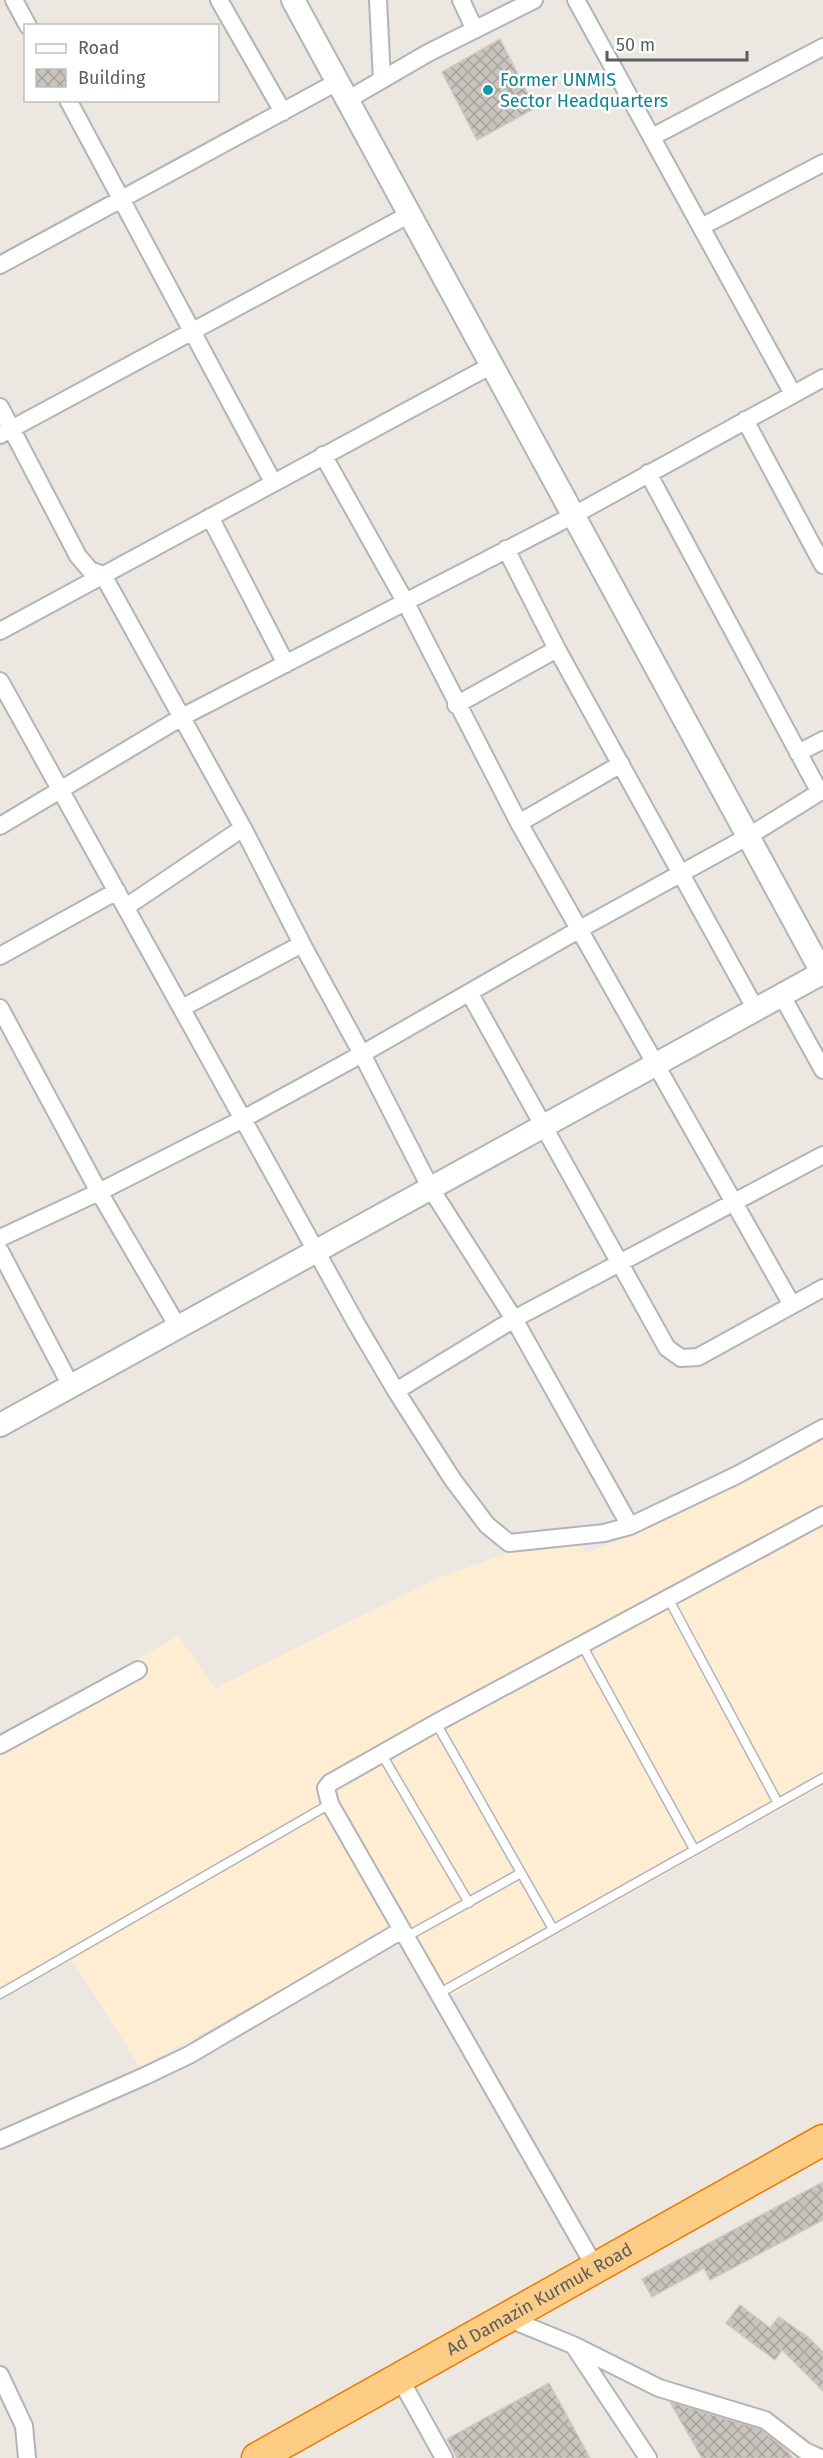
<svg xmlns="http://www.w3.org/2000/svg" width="823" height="2458" font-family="'Fira Sans',sans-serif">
<defs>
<pattern id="building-cross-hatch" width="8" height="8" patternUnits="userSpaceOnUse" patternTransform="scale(1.5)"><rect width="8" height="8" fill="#cac4be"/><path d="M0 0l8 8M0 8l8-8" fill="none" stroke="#a7a29e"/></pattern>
</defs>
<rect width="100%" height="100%" fill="#ece7e0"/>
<!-- commercial -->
<path fill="#feedd3" d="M823 1431V1786L556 1935 450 1997 407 1922 140 2067 72 1960 0 1996V1737L178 1636 215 1688 436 1579 571 1529 587 1553 637 1533Z"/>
<!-- building -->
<path fill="url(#building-cross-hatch)" stroke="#d1c8be" stroke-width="1.5" d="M500 39 535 108 477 140 442 72Z
M823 2182V2220L710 2280 704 2268 652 2297 642 2279Z
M740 2305 770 2328 779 2317 808 2337 823 2352V2391L782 2350 775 2360 726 2323Z
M549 2383 590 2458H457L447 2439Z
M670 2402 760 2429 787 2451 793 2458H702Z"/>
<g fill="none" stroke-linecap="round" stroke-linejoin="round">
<!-- lane casing -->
<g stroke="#b1b4b8" stroke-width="11">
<path id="lane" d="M668 1598 778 1803
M582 1645 694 1849
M436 1723 553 1929
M381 1753 469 1903
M406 1937 521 1873
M0 1994 330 1804
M438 1994 823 1778"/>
</g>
<!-- street casing -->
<g stroke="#b1b4b8" stroke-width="20">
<path id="street" d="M14 0 28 26
M219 0 283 112
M378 0 382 80
M461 0 475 30
M576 0 793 394
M68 100 273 482
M347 100 428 53 534 0
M652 137 823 47
M701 227 823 163
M0 265 337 82
M0 407 78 556 90 570 103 575 243 828 302 944 362 1054 431 1189 514 1319 630 1526
M745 420 823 565
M0 435 410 214
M323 455 406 603 519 823 792 1305
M648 473 819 791
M210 517 286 664
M506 549 557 649 755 1008
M0 631 492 365
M0 681 356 1323 396 1391 453 1480 487 1525 509 1543 604 1533 630 1526 737 1475 823 1428
M456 705 557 649
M798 753 823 740
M519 823 621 764
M0 826 182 717 574 515 823 378
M126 907 243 828
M0 956 117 891
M470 994 667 1348 681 1358 698 1357 823 1288
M781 994 823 1070
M0 1008 99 1192 178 1327
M182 1008 302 944
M0 1238 99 1192 243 1119 362 1054 580 929 749 836 823 790
M0 1251 71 1386
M396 1391 514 1319 823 1155
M0 1745 138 1670
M0 2140 145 2076 189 2055 402 1930
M595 2267 330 1804 326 1788 330 1783 436 1723 823 1515
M507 2318 573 2345 659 2388 765 2420 805 2451 820 2458
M574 2346 648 2458
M0 2375 24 2426 27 2458
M399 2377 444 2458"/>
</g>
<!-- secondary casing -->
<g stroke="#b0b5b8" stroke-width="26">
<path id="secondary" d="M293 0 823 974
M0 1425 822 973"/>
</g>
<!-- highway casing -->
<g stroke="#ec7c00" stroke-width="33">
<g id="highway">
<path id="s1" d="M257 2458 823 2140"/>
</g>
</g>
<!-- lane -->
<use href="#lane" stroke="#fff" stroke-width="8"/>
<!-- street -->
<use href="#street" stroke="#fff" stroke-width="16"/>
<!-- secondary -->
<use href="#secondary" stroke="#fff" stroke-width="22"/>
<!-- highway -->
<use href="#highway" stroke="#fdcc85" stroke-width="30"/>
</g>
<!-- markers -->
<circle fill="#0f9aa8" stroke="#fff" stroke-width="2" cx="488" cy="90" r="6"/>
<g text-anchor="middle" stroke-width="5" stroke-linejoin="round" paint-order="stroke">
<!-- culture labels -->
<g font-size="18" fill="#0d838f" stroke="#fff" text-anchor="start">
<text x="500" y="86">Former UNMIS<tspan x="500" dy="21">Sector Headquarters</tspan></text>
</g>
<!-- street labels -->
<g font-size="18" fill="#595e61" stroke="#fff">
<text dy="6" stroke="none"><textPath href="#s1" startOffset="324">Ad Damazin Kurmuk Road</textPath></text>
</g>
</g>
<!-- legend -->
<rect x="24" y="24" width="195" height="78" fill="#ffffff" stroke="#bdbfc0" stroke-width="1.5"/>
<rect x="36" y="44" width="30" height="9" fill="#ffffff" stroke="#bdbfc0" stroke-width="1.5"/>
<text x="78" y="54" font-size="18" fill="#595e61">Road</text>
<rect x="36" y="69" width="30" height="18" fill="url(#building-cross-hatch)" stroke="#bdbfc0" stroke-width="1.5"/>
<text x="78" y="84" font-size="18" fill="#595e61">Building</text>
<!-- scale -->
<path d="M607 51v9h140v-9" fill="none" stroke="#595e61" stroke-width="3"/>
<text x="616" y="51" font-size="18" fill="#595e61" stroke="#ffffff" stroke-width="4.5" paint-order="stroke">50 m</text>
</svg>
